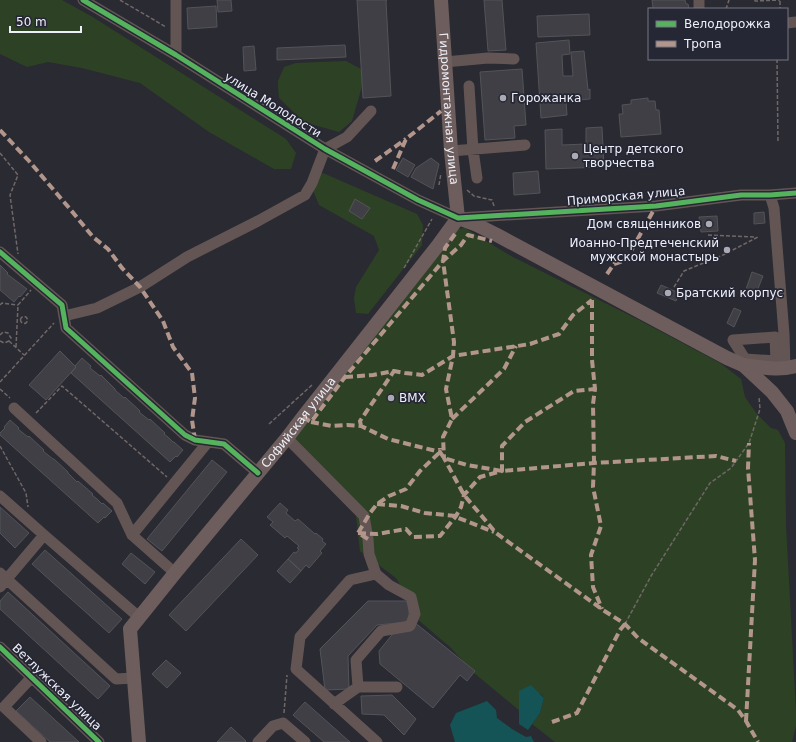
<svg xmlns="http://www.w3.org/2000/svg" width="796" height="742" font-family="'DejaVu Sans',sans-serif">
<rect width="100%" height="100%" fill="#2a2a32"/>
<!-- green -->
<path fill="#2d4224" d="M0 0H62L91 16 286 139 296 153 291 169H274L209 132 140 83 82 68 48 62 27 67 0 54Z
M346 61 361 69 363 83 352 121 339 132 304 122 279 98 278 87V81L284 67 296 63Z
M323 173 417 214 423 225 422 245 368 314 356 313 354 298 356 287 379 250 374 236 319 205 312 188 315 174Z
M465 228 511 256 639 320 720 363 741 379 745 397 757 414 771 428 778 430 785 443 786 525 796 712V726L792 742H555L532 724 540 713 544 698 541 694 519 691 520 711 474 673 450 647 409 612 414 599 404 592 396 578 360 551 356 516 352 504 292 442 456 229Z"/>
<!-- water -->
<path fill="#145356" d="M531 685 544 698 540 713 528 730 519 724V691Z
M487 701 496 710 497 718 512 729 526 737 531 736 534 742H455L450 725 456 713Z"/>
<!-- building -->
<path fill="#3f3f45" stroke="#53535a" d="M217 0H231L232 11 218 12Z
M357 0H387L386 1 391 96 363 98Z
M484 0H502L506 50 488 51Z
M652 0H685L686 4H688L689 9H649V8H653Z
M216 6 217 27 188 29 187 8Z
M589 14 590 35 538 37 537 16Z
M569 40 570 54 562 55 563 76H573L571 52 584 51 588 90 590 89V99L566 101 567 115 541 118 536 43Z
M345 45 346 57 277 60V48Z
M254 46 256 70 244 71 243 47Z
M522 69 526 125 514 126 515 138 485 140 480 72Z
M648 98V101H655L656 110H659L661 134 621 137 619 114H623L622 105 631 104V100Z
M602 127 604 167 546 169 545 130 562 129V145L586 144V128Z
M403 158 415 165 408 177 396 170Z
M431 158 439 164 433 189 411 177 416 168Z
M538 171 540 193 514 195 513 173Z
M355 199 370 208 362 219 349 211Z
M764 212 765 223 754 224V213Z
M717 216 718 231 701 232 699 217Z
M0 265 8 273 7 274 27 289 20 297 19 296 14 302 0 290Z
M752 272 763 276 755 296 745 292Z
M661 285 679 293 676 301 657 293Z
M734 308 741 311 734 327 727 323Z
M60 351 76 367 46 400 29 385Z
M82 358 91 366 90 368 100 376 101 375 115 389V390L124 398 125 397 140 411 139 412 149 420 150 419 165 433 164 434 169 438 173 442H174L183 450 177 457 176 456 170 462 71 373 76 367 75 366Z
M10 420 19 428 18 429 28 437 29 436 44 450 43 451 53 459H54L68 472V473L77 482 78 481 93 494 92 495 97 499 102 504 103 503 112 511 105 518 104 517 98 523 0 435V433L5 428 4 427Z
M212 460 227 472 162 551 147 539Z
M280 503 288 510 286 513 295 521 298 519 315 534 316 533 323 539 322 541 326 544 320 551 322 553 309 568 306 565 301 571 288 559 294 552 296 553 299 549 297 548 299 546 287 536 285 538 270 525 273 522 267 517Z
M0 507 29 533 15 548 0 533Z
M241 539 258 555 186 631 169 615Z
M45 550 122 619 109 633 32 564Z
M131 553 155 572 145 584 122 564Z
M288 559 301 571 290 583 277 571Z
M8 592 110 686 98 699 0 609V601Z
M368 601H409V622L377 625 348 656 349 689 325 690 320 649Z
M414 622 475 671 467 681 460 675 433 708 380 664 379 651 399 626Z
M166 660 181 673 167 688 152 674Z
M392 695 416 719 404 735 384 715 362 714 361 696Z
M30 697 79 742H50L16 711Z
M305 702 350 742H324L293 715Z
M231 727 246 741 245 742H217Z"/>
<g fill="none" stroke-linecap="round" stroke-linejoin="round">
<!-- path -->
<path stroke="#706768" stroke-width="1.5" stroke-dasharray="4 2" stroke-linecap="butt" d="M120 0 166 27
M755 0V1L780 0
M780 1V9
M726 9 729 0
M777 59 778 143
M0 153 18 175 10 195 18 254
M439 185 441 173
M467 190 474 196 492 200 494 206
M708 235 756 237
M404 268 432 219
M674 287 684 271 723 255 758 237
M0 305 2 303 18 305
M20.5 320a3.5 3.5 0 1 1 7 0a3.5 3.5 0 1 1-7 0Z
M0 335 3 332 8 333 11 338 9 341
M0 341 4 343 9 341
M9 341 24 355
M16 347 18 305 31 290
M0 382 54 323
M0 389 10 398
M36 413 62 386 167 477
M269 424 312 385
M0 446 26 493 28 507
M625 624 651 576 710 483 731 468 749 443 760 409 759 397
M284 713 287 675"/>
<!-- minor -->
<path stroke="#635553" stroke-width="11" d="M83 0 176 55 325 149 418 200 458 218 656 206 741 195H770L796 193
M176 0V55
M699 0V9
M787 23 796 22
M445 62 488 58 514 59
M469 86 473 150 477 178
M451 151 525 145
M770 195 774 208 784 334 785 369
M0 252 62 305 66 328 185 435 195 440 224 444 258 473
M64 316 97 308 140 287 187 257 258 221 305 195 312 183 325 149 347 137 371 111
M775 337 776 361 745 359 733 340Z
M14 408 117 503 132 535 175 573
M287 438 364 516 368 539 369 554 376 574 389 585 411 597 415 614 410 626 381 631 356 660 358 687 334 704
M0 496 44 535 140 618
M132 535 208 442
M0 573 116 679 134 678
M376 574 350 580 300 637 296 669 377 742
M0 587 44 535
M0 647 99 742
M32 677 4 707 41 742
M358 687H397
M258 742 273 726 283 723 305 742"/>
<!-- major -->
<g stroke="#6d5d5c" stroke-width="14">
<path id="s1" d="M441 0 451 151 458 218"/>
<path d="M458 218 477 225 497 235 727 358 743 365 772 392 787 411 796 433"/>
<path d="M743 365C762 367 777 371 796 366"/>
<path id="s2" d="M139 742 130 629 175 573 287 438 303 417 439 244 458 218"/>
</g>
<!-- quiet -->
<path stroke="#b2968c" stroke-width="4" stroke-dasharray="8 4" stroke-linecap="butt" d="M0 130 29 161 70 209 93 237 108 249 122 268 140 287 163 321 173 347 192 373 195 398 192 420 195 440
M375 161 406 139
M393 169 406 139 441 111
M455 234 445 248 443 261 454 342 453 356 446 389 452 419 443 437 444 458 464 495 496 533 603 610 625 624 638 638 738 710 746 721 758 742
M607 274 614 264 626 260 656 206
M592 300V360L595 389 593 404 594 463 593 487 601 526 591 555 593 587 602 609
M345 377 373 375 394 371 405 373 422 375 453 356 530 344 559 334 573 315 592 300
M303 417 311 422 345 377 443 261 461 245 468 235 492 241
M452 419 504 369 516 346
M311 422 332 426 347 425 361 426 388 439 440 452 444 458 467 465 502 471 594 463 716 456 736 461
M361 426 360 421 394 371
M377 504 401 506 425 513 456 516V517L494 532
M358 533 377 534 406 529 413 537 440 536 456 516 461 507 464 495 480 477 502 471V446L525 422 574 391 595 389
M368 539 358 533 370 513 377 504 389 496 406 489 420 471 440 452V448
M746 721 755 560 748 468 749 443
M552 722 577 713 620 630 625 624"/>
<!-- cycleway casing -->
<g stroke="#262735" stroke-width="8">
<path id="cycleway" d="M83 0 176 55 325 149 418 200 458 218 656 206 741 195H770L796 193
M0 252 62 305 66 328 185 435 195 440 224 444 258 473
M0 647 99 742"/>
</g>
<!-- cycleway -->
<use href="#cycleway" stroke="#56b35d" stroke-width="5"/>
</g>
<!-- markers -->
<g fill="#a9aab3" stroke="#262735" stroke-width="1.5">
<circle cx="503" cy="98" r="4"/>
<circle cx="575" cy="156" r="4"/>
<circle cx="709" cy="224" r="4"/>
<circle cx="727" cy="250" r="4"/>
<circle cx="668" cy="293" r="4"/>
<circle cx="391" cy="398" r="4"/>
</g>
<g text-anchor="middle" stroke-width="3.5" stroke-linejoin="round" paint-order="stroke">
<!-- poi labels -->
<g font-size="12" fill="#eeeff8" stroke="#262735" text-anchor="start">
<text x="511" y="102">Горожанка</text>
<text x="583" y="153">Центр детского<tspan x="583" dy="14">творчества</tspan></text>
<text x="701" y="228" text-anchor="end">Дом священников</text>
<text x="719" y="247" text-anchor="end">Иоанно-Предтеченский<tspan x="719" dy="14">мужской монастырь</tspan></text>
<text x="676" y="297">Братский корпус</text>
<text x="399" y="402">BMX</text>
</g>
<!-- street labels -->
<g font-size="12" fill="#eeeff8" stroke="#262735">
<text transform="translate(273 105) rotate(32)" y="4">улица Молодости</text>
<text dy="4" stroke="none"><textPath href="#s1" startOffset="109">Гидромонтажная улица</textPath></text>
<text transform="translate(626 196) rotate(-5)" y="4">Приморская улица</text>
<text dy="4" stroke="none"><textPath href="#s2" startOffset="380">Софийская улица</textPath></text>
<text transform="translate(57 687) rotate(44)" y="4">Ветлужская улица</text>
</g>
</g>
<!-- legend -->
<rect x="648" y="8" width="140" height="52" fill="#262735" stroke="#767783"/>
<rect x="656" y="21" width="20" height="6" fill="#56b35d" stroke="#767783"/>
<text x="684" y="28" font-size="12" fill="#eeeff8">Велодорожка</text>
<rect x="656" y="41" width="20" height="6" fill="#b2968c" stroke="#767783"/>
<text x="684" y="48" font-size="12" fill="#eeeff8">Тропа</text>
<!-- scale -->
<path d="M10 26v6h71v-6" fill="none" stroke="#eeeff8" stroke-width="2"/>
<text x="16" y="26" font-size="12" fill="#eeeff8" stroke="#262735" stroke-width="3" paint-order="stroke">50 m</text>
</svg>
